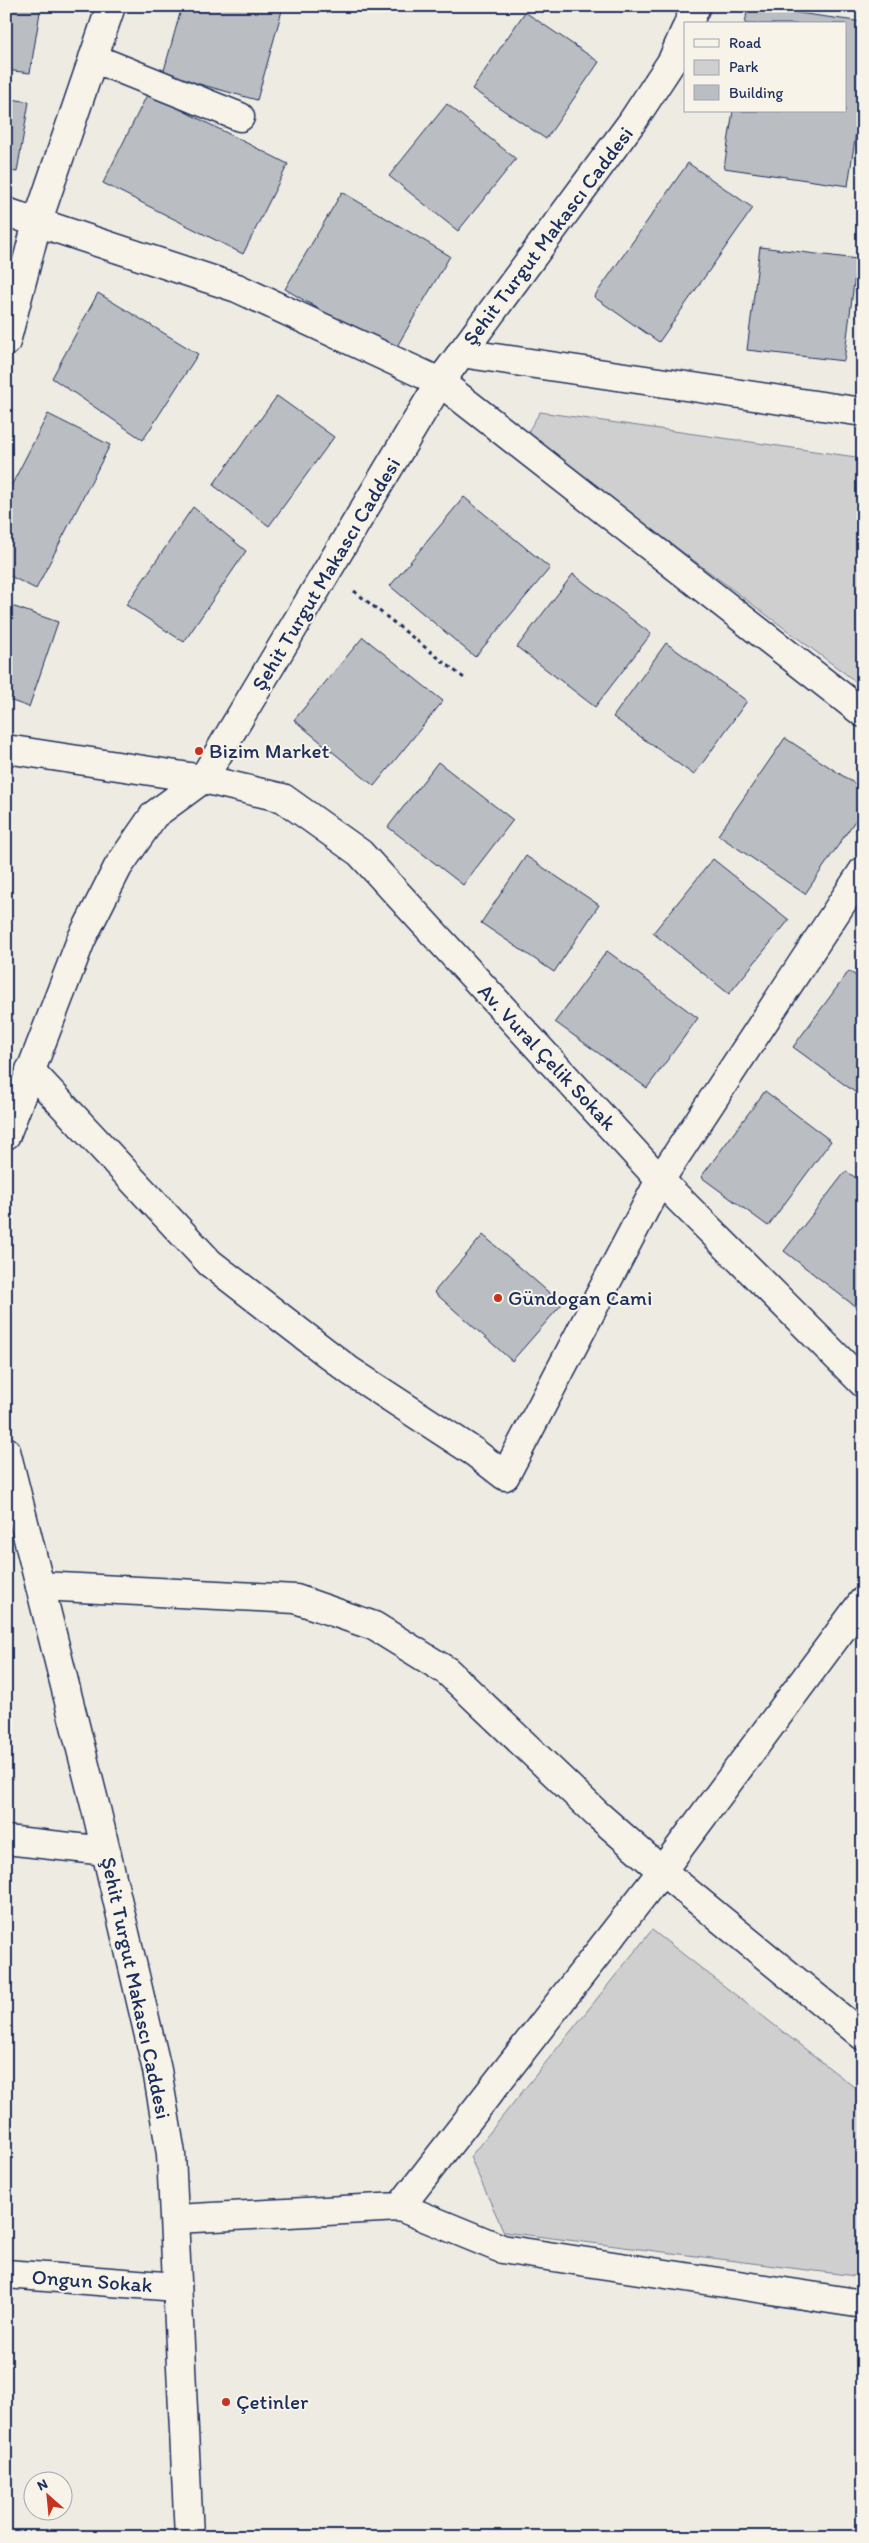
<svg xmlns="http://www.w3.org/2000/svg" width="869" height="2543" font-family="Itim,sans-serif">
<rect width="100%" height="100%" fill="#eeebe2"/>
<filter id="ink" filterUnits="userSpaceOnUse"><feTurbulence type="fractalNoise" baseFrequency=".02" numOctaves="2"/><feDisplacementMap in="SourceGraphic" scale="10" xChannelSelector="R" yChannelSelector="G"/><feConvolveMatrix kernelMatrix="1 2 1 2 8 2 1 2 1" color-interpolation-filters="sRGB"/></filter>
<g filter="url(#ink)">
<!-- green -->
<path fill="#cfcfcf" stroke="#757f96" d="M540 412 863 458V687L526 435Z
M652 1930 863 2094V2277L504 2232 470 2157Z"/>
<!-- building -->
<path fill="#babdc2" stroke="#1b2f5e" d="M6 6H41L30 73 6 70Z
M182 6 283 7 257 100 163 74Z
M595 6H618L617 10Z
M748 6 863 22V85L848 186 724 168 733 111H845V24H745Z
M525 12 599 62 546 139 472 89Z
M148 93 288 164 243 254 103 183Z
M6 98 29 102 17 172 6 170Z
M447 104 516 159 458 231 389 176Z
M688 163 753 208 659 342 594 297Z
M342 192 450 256 393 353 285 289Z
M760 247 857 259 844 361 747 350Z
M98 293 198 354 143 440 52 378Z
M277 396 334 437 269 526 213 485Z
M48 414 110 445 36 589 6 574V496Z
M464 497 550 568 475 657 390 586Z
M193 507 246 551 184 642 126 605Z
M573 574 651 634 595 707 517 647Z
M6 604 58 622 29 707 6 699Z
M363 637 443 701 374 786 294 720Z
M666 643 747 701 694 775 613 717Z
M785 738 863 789V809L805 894 718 835Z
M438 762 513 820 463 885 388 827Z
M526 856 599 905 554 972 481 923Z
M713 859 789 920 729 994 653 933Z
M607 951 698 1018 647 1088 555 1022Z
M849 971 863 981V1098L793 1047Z
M765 1091 831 1141 768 1226 701 1177Z
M846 1171 863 1183V1308L861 1311 784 1251Z
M483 1235 562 1304 512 1361 434 1292Z"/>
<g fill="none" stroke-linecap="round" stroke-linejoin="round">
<!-- minor casing -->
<g stroke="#1b2f5e" stroke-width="31">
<path id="minor" d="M93 58 240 117
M6 212 237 288 440 382 863 713
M6 342 37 223 111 6
M461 353 863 412
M203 779 283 798 360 853 660 1180 863 1383
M30 1070 210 1263 350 1371 474 1452 505 1476 660 1180 863 871
M40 1586 296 1599 374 1626 447 1671 597 1814 662 1871 863 2036
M6 1840 106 1851
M400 2207 662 1871 863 1601
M175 2219 400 2207 502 2249 863 2304
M6 2274 177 2287"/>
</g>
<!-- tertiary casing -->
<g stroke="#1b2f5e" stroke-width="31">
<path id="tertiary" d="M688 24 696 6
M6 749 203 779
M6 1135 81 940 118 867 154 815 203 779 440 382 632 122 672 61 685 31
M6 1451 97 1813 157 2070 171 2154 189 2537"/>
</g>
<!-- path -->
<path stroke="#1b2f5e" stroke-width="3" stroke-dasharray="4 4" stroke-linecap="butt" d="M354 591 464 678"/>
<!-- minor -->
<use href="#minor" stroke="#f7f3e8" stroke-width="28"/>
<!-- tertiary -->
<use href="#tertiary" stroke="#f7f3e8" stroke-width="28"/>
</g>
</g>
<!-- markers -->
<g fill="#c8321e" stroke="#f7f3e8" stroke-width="2">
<circle cx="199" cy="751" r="5"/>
<circle cx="498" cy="1298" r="5"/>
<circle cx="226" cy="2402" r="5"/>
</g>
<g text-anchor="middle" stroke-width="4" stroke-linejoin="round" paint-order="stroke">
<!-- street labels -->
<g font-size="21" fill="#1b2f5e" stroke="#f7f3e8">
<text transform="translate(548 236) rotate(-53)" y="7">Şehit Turgut Makascı Caddesi</text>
<text transform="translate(326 574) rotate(-59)" y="7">Şehit Turgut Makascı Caddesi</text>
<text transform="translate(547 1057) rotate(47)" y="7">Av. Vural Çelik Sokak</text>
<text transform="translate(136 1988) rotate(78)" y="7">Şehit Turgut Makascı Caddesi</text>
<text transform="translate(92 2281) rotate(4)" y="7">Ongun Sokak</text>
</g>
<!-- poi labels -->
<g font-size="21" fill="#1b2f5e" stroke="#f7f3e8" text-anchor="start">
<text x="209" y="758">Bizim Market</text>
<text x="508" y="1305">Gündogan Cami</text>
<text x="236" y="2409">Çetinler</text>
</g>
</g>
<!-- margin -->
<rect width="869" height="2543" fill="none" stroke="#f7f3e8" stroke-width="25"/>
<rect x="12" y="12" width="844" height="2518" fill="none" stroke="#1b2f5e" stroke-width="2" filter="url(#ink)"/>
<!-- legend -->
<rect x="684" y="22" width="162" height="90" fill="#f7f3e8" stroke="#9fa5b1"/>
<rect x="694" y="39" width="25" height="8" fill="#f7f3e8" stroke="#9fa5b1"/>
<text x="729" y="48" font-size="15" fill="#1b2f5e">Road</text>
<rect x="694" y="60" width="25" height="15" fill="#cfcfcf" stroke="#9fa5b1"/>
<text x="729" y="72" font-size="15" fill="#1b2f5e">Park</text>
<rect x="694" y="85" width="25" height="15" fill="#babdc2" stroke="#9fa5b1"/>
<text x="729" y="98" font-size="15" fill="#1b2f5e">Building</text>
<!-- north arrow -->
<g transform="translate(48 2496) rotate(333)"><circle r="24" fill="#f7f3e8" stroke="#9fa5b1"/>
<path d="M0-4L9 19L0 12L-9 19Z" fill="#c8321e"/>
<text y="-8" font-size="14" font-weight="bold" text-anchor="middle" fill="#1b2f5e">N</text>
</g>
</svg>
